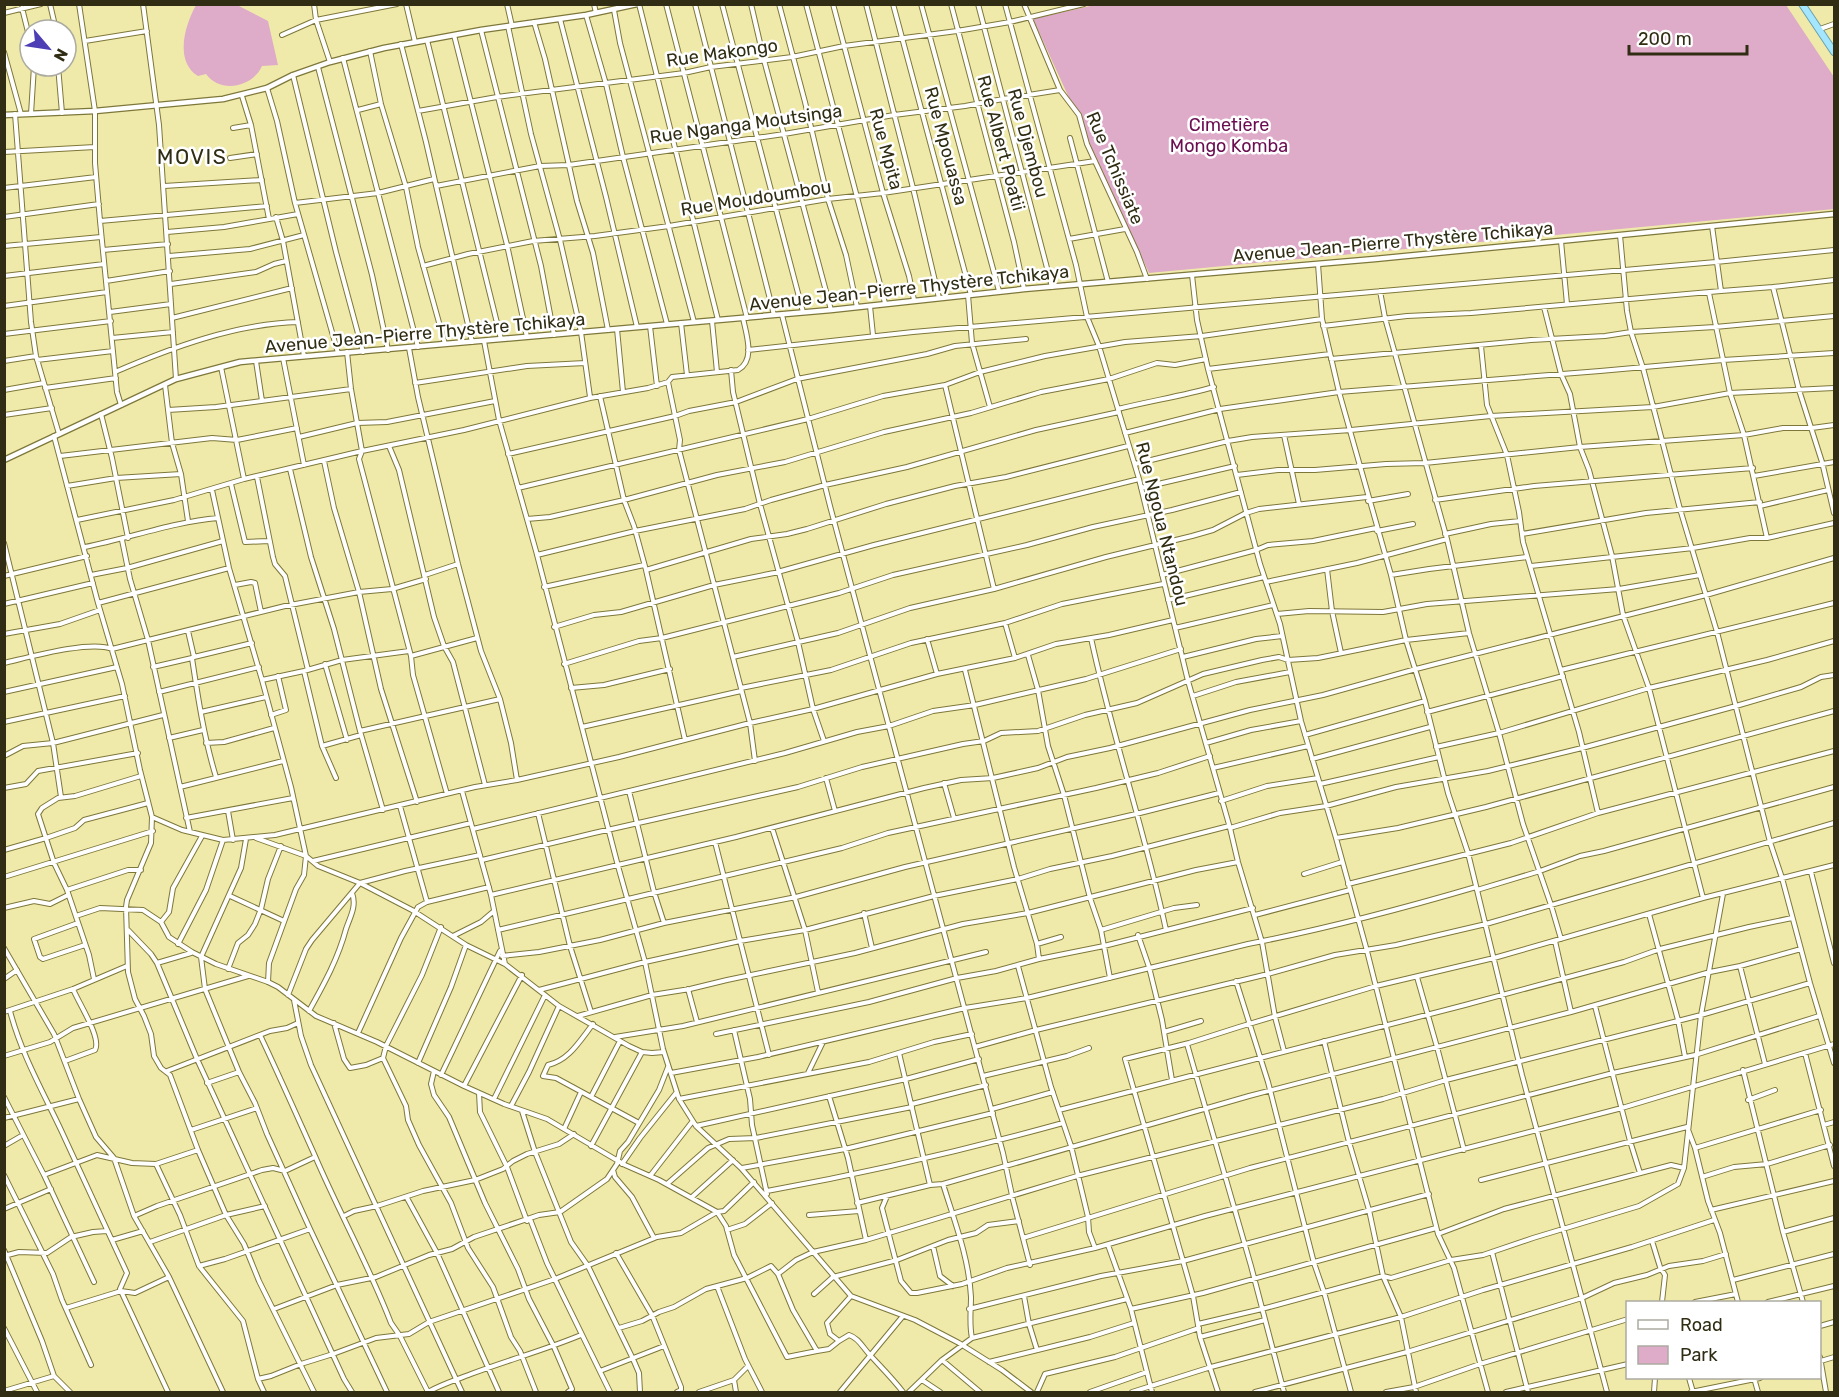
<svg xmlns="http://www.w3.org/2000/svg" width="1839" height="1397" font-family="Rubik,sans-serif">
<rect width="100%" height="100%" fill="#f0eaaa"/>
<!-- green -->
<path fill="#deabc9" d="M1099 4 1786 5 1834 77V209L1149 273 1033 19Z
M196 5H237L268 21 278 65 262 66C253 87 220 94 206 74L198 76C174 61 185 25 196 5Z"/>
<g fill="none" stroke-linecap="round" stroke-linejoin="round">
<!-- minor casing -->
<g stroke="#7e773b" stroke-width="6">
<path id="minor" d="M50 4 56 30
M79 4 95 111V163L100 221 117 392 121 405
M143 4 159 125 176 379
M314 4 316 20 330 62
M406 4 415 42
M507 4 512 26
M594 4 596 13
M639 4 718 320
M666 4 747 318
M695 4 774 315
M722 4 803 312
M751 4 764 60 831 310
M779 4 805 102 828 199 846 255 857 307
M806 4 885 303
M833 4 883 193 909 276 914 300
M866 4 913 188 939 298
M893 4 971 295
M921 4 999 291
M951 4 1014 242 1024 289
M978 4 1052 287
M1005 4 1076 265 1087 317 1099 346 1139 479 1188 681 1230 828 1238 862 1262 942 1275 1017 1284 1051
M1024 4 1060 90 1079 115 1087 144 1137 252 1147 279
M22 8 30 40
M614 10 620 43 694 322
M4 13 41 4
M586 15 606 84 623 157 667 324
M560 19 606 197 637 327
M534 22 545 59 577 201 593 253 608 330
M508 26 531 134 560 240 581 332 590 397
M1820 29 1834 24
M481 30 541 266 554 335
M282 35 316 20 397 4
M454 35 507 245 527 337
M427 40 501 339
M85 41 147 31
M401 44 426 142 472 342
M370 51 381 104 406 187 418 247 445 344
M4 52 21 114
M343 58 418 347
M58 66 62 113
M318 67 372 275 388 350
M293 75 336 252 363 352
M267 88 277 121 295 203 338 353
M242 96 251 125 269 219
M358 110 381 104
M418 111 497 97 684 73 711 67 792 57 844 46 957 31 1010 22 1084 4
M15 114 31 322 36 356 59 434
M31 114 34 66
M233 128 251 125
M1070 138 1108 282
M4 152 95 147
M230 158 257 154
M164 186 262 180
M436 186 540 166 569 165 784 134 894 115 965 106 1003 99 1060 90
M4 188 96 177
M295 203 378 193 434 179
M4 217 99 204
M276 217 283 241 304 356
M100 221 267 206
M1712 226 1721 291 1773 287 1799 390 1822 462 1834 513
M167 232 224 227 298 214
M1620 235 1627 311 1631 332 1643 368 1680 509 1717 632 1770 842 1782 878 1810 983 1834 1063
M1069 239 1125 229
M1561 241 1567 304
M4 246 101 237
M103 250 168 244
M169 256 250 249 304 235
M1318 264 1322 319 1339 392 1391 575 1406 640 1425 701 1448 793 1468 853 1522 1075 1607 1392
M423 266 468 254 533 241 595 236 669 226 828 199 883 193 1095 161
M1192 275 1197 320 1208 369 1260 564 1280 624 1301 721 1336 838 1367 951 1438 1234 1454 1268 1488 1392
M4 276 104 264
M106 281 170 271
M171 284 256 272 274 264 286 261
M1773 287 1834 280
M1380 291 1385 318 1447 539 1469 633 1499 733 1523 824 1551 905 1561 939
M1709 293 1730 393 1744 435 1767 538
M968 295 972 343 990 407
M4 306 107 292
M870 306 873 335
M1544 307 1561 374 1570 394 1580 447 1589 470 1612 556 1623 615 1649 688 1703 898
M110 312 171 304
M782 315 830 506 1003 1153 1013 1200 1030 1265
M172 318 292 288
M712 321 717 372
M681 323 687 375
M650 326 657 386
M1323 326 1407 316 1471 313 1721 291
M617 329 623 392
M4 334 111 321
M112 338 173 332
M484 341 499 420 536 551 618 866 645 962 663 1049 679 1099 696 1126 741 1168 851 1296 915 1320 959 1343 1002 1370 1031 1392
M1481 346 1487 405 1507 455 1519 512 1523 542 1579 732 1598 813
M409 348 418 397 458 564 481 651 500 699 511 743 517 780
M748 350 913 332 1716 262 1834 250
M347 352 351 389 362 451 359 459 411 656 413 675 447 794
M283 358 304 465
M1331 359 1531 340 1605 336 1631 332 1715 327 1834 316
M37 360 113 351
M4 361 36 356
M256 361 262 401
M221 367 244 479
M1208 369 1330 354
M731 370 733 392 760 504 798 642 813 709 824 741
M115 372C173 347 235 324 298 322
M668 382 680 440 679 450 750 723 755 761
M415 383 527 366 585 363
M165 385 172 443 181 474 188 521
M945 385 994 589
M45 388 116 378
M4 390 44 383
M600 396 624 500 634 526 646 570 685 740
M1118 409C1150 401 1182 396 1214 387
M168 410 216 407 351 389
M101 414 112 458 128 538
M4 415 52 408
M1125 433 1220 409 1339 392 1600 371 1723 360 1834 353
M1284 435 1299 504
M54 436 98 603 122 684 140 770 152 817 151 843 127 900 126 907 128 972 135 999 144 1016 151 1034 154 1056 161 1068 170 1075 198 1150 226 1215 244 1244 259 1281 314 1392
M299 437 357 423 387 422 495 401
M389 446 399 470 434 617 444 646 453 662 485 785
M508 454 675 416 689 411 736 402 797 379 927 354 955 346 1026 339
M60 456 212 438 237 440 297 428
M324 461 334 508 359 592 381 689 417 802
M1135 464 1228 441 1252 437 1351 430 1491 416 1653 407 1730 393 1834 388
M290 469 311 557 334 629 360 731 383 810
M1237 475 1278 470H1315L1386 464 1425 463 1580 447 1744 435 1783 428H1812L1834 425
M1754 476 1834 462
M257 477 273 557 275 564 285 576 308 670
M231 484 245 542 269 541
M67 486 116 478 181 474
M518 488 808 419 883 396 945 385 980 372 1045 356 1125 342 1202 336 1322 319
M1141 488 1235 466
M212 490 229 568 262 680 291 787 306 856 304 875 296 889 269 963 268 982
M1435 500 1534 486 1753 468
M1368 501 1408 494
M1760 506 1828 490
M527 519 550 517 624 500 717 475 785 462 884 432 971 413 1041 392 1109 379 1157 363 1175 365 1206 359
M77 520 174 500 244 479 362 451 464 430 590 398 648 388 668 382 672 377 738 370C756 360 746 334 743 318
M1377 531 1413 524
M1445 534 1491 524 1520 521
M1522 534 1646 513 1760 502
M122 540 130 579 148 640 190 832
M4 543 53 743 61 797
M85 547C130 538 173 522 218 518
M537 555 635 531 745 509 771 500 825 485 907 467 1036 430 1119 412
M1531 566 1693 548 1750 538H1767L1834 523
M1327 569 1332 611 1341 653
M646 570 751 539 787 534 807 529 886 504 955 486 1006 477 1128 446
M91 575 127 568 223 541
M425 575 458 564
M1162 575 1256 550 1268 545 1313 541 1376 528
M1391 575 1429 569 1527 557
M4 576 87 556
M1266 582 1357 563 1447 539
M235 585 251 582 255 583 261 612
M544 587 644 565
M1168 600 1264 577
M98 603 229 568
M4 604 93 583
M1277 614 1309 611 1383 612 1427 604 1619 589 1700 575
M1005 623 1015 658
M554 627 594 615 621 612 714 585 774 573 874 545 1139 479
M1175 628 1273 605
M188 631 194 657 192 658C198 698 204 738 216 777
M4 634 60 624 100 610
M1091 638C1112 736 1145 831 1166 930
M927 639 937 674
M1028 655 1038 690 1048 746 1064 795 1090 898 1101 930 1110 978
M411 656 477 638
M194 657 252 643
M733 657 838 633 910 608 994 589 1106 557 1192 536 1213 530 1246 513 1259 509 1367 497
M1183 657 1256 639 1282 636
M4 663C30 657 90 640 112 649L285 606 359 592 392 589 426 579
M325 664 347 740
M564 664 639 641 662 638 839 593 893 575 1027 545 1093 527 1172 510 1241 492
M153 667 192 658
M965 670 1014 867 1037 944 1039 959
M1561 670 1834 603
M304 671 322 746 361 735
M262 680 304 671 342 660 409 651
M571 688 604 685 670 669
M741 688 831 670 911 643 1005 623 1062 604 1163 584
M4 692 117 667
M159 692 259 667
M1193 696 1236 682 1290 672
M201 712 266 697
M1427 712 1563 676
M271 715 286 710 278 676
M4 722 125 696
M582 727 741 691
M360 731 500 699
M1305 735 1425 701
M169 738 203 730
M206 743 224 742 274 728
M1206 743 1251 730 1301 721
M322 746 336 778
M1436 747 1499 733 1649 688 1767 660 1834 641
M4 756 23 746 53 743 163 715
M1312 759 1430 727
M1213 768 1308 746
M826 778 835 811
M944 783 954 818
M1320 784 1439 757
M180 787 283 761
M4 788 26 784 38 771 138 753
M462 791 491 895 505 964
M629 791 654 892 664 923
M1221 801 1267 786 1318 778
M400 806 427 902
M228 811 233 840
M538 813 570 946 591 1012
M152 817 182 830 223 840 275 835 475 787 517 780 619 757 750 723 813 709 937 674 1015 658 1056 644 1109 635 1173 620
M186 818 293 798
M772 828 805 930 818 992
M1230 828 1280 813 1326 806 1396 787 1488 771 1582 748 1736 706 1801 687 1821 677 1834 675
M473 829 785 753 857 732 889 726 933 711 975 705 1086 679 1181 649
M256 838 306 856 318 866 360 883 412 910 466 945 505 964 559 1006 629 1046 642 1052 652 1053 664 1052
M1336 838 1398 828 1486 807 1834 711
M246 839 241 868 201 957 205 989 239 1072 255 1103 267 1134 310 1229 387 1392
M715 842 769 1055
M4 850 46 838 75 828 84 820 148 803
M482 860 594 833 798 787 862 767 963 744 984 741 1001 733 1038 731 1085 715 1137 703 1203 674 1262 660 1279 657 1288 660 1318 658 1406 640 1469 633
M313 861 471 823
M1811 872 1834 963
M1304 874 1342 862
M4 877 153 831
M1348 884 1511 843 1598 813 1834 751
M67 890 128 870H141
M1477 890 1540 871 1580 856 1604 851 1834 787
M491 895 736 837 924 788 961 780 993 778 1038 768 1067 757 1110 748 1250 710 1323 695 1416 669 1706 595 1834 558
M230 896 284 921
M4 908 34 901 50 904 68 895
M864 913 872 948
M1649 914 1678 1020 1685 1057
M1255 915 1350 890
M76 916 100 908 143 910 161 922 169 937 192 952 216 964 268 982 278 987 316 1016 377 1042 464 1086 504 1104 547 1119 625 1165 659 1180 717 1212 726 1226 734 1255 787 1357 817 1351 793 1310 778 1274 771 1266 747 1278 706 1289 674 1307 659 1312 642 1321 619 1328
M161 922 169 912 173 888 202 836
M78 923 34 939 40 957 43 959 85 945
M128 930 151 954 157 963 197 1059 344 1379 352 1392
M498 930 842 848 888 833 1096 788 1158 773 1210 756
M1101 930 1174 908 1197 905
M1138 935 1149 967 1162 1020 1172 1080
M453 936 481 922 494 911
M1555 941 1571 1012
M178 944 206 890 223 840
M1037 944 1061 937
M4 948 54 1034 79 1099 4 1118
M502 956 539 952 600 940 664 923 796 897 905 867 1136 814 1219 793
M157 963 191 953
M1018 966 1051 1087 1071 1146 1088 1217 1089 1232 1095 1248
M1740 966 1765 1064
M228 969 238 943 248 935 255 924 261 909 268 879 281 846
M1417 977 1437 1047 1464 1150
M4 979 17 970
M94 979 89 955 67 890 54 863 38 814 42 808 58 798 75 796 141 776
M1236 981 1268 1082 1314 1263 1324 1292 1351 1392
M688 989 697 1022
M539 990 645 962 740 941 805 930 934 896 1018 879 1050 869 1112 856 1229 826
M288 995 306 949 312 940 360 883 405 871 480 855
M294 1000 301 1036 311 1065 462 1392
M1595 1006 1630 1141 1640 1173
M10 1011C21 1053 42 1090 61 1130 83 1177 105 1225 127 1273L120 1289 168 1392
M309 1011C324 984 338 959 346 929 350 917 357 906 352 893
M4 1012 73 989 127 966
M578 1016 652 995 690 989 727 980 855 953 963 924 1028 913 1196 870 1238 862
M334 1023 344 1059 350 1068 366 1065 383 1058 386 1046 422 975 441 927
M593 1024C579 1042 569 1060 548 1065L543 1076 556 1078 639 1123
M734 1030 750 1099 752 1125 767 1194
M1164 1032 1201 1021
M358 1033 401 938 418 907 427 902 489 887
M716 1034 869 1002 957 978 996 971 1039 959 1104 946 1253 908
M260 1035C279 1075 297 1116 315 1156 339 1212 369 1266 391 1323L400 1336 428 1392
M615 1037 683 1026 986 952
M1324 1041 1349 1142 1369 1210 1383 1276 1401 1317 1416 1392
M1187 1044 1251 1266 1284 1392
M975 1047 1036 1030 1268 974 1335 955 1396 945 1486 924 1834 823
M899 1053 930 1185 943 1184 1249 1096 1571 1012 1710 972 1740 966 1801 949
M1805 1053 1834 1166
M4 1056 50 1042 73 1028 248 976
M383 1058 406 1106 408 1120 419 1145 451 1203 468 1248 493 1287 511 1337 520 1351 536 1392
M65 1061 95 1050C102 1038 78 1002 73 989
M418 1063 451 987 466 945
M1743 1070 1783 1232 1803 1302
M167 1071 270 1031 287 1028 298 1023
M434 1071 431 1084 434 1095 449 1117 485 1203 518 1269 529 1299 554 1347 572 1389 568 1392
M671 1073 758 1057 965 1008 1027 998 1248 944C1325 929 1401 909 1476 887
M808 1073 823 1042
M441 1075 500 951
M983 1076 1067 1056 1089 1048
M207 1083 239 1072
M464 1086 522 975
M479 1093 480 1112 507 1167 527 1221
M829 1096 848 1158 866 1240
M4 1097 44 1175 94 1282
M591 1097 620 1041
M79 1099 96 1137 114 1158 134 1216 169 1277 223 1392
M494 1099 545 995
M679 1099 869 1062 934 1042 972 1034
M1748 1100 1775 1090
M912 1104 986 1085
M511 1106 529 1072 559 1006
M992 1109 1053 1092
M1059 1110 1465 1005 1624 962 1660 949 1749 927 1792 918
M522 1111 535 1152 571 1242 588 1266 633 1359 639 1373 640 1392
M1824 1125 1834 1122
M696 1126 906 1079 979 1059
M564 1129 581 1092
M191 1130 257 1108
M4 1146 23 1135
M591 1146 642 1052
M1695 1148 1821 1110
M156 1164 180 1215 199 1266 243 1321 258 1379
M622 1164 640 1138 676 1093
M742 1168 845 1149 993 1113
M613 1170 615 1177 632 1197 654 1238
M4 1175 53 1274 62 1300 91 1365
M44 1175 97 1155 132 1163 156 1164 198 1150
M650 1176 692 1122
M1702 1177 1734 1167 1767 1164 1830 1145
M1481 1180 1687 1127 1695 1148 1708 1201 1720 1233 1738 1302
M667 1184 708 1148 729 1139 756 1138 912 1107
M767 1191C866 1173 965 1150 1063 1123
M887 1196 882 1208 901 1281 911 1293H917L962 1284 1007 1268 1095 1248 1205 1216 1622 1108 1834 1044
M692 1197 733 1160
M407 1198 437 1253 499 1392
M857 1203 930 1185
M4 1209 51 1189
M1711 1210 1834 1181
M809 1215 859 1211
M134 1216 157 1206 262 1170 273 1168 285 1171 315 1157
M344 1216 354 1211 377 1206 423 1191 475 1180 503 1169 513 1161 527 1154 559 1144 574 1134
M530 1219 547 1263 610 1392
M727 1230 745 1224 772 1203
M1783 1232 1834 1218
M1438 1234 1504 1209 1671 1165 1684 1168
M1023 1238 1250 1168 1613 1073 1695 1055 1819 1016
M112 1240 143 1231
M1652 1241 1660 1267 1665 1275 1662 1302
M150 1242 226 1215 265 1206
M1108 1245 1131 1309 1152 1392
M933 1246 940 1276 953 1286
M4 1250 42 1341 54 1376
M1492 1252 1528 1392
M616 1253 652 1315 681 1387V1390L677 1392
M4 1256 19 1252 47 1253 71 1237 93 1232 107 1231
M199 1266 225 1259 310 1229
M778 1274 796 1260 813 1252 866 1240 1077 1176 1383 1099 1446 1080 1701 1015 1810 983
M1733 1280 1834 1254
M717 1286 745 1359 762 1392
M814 1294 833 1277 897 1260 948 1240 976 1233 988 1225 1019 1221
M851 1296 827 1323 830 1334 839 1341 849 1335C859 1338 863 1348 870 1355 882 1368 893 1379 903 1392
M1024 1296 1029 1324 1037 1350
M1695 1302 1736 1294
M1768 1302 1834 1286
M66 1308 121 1291 135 1293 169 1277
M274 1309 337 1285 376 1277 429 1255 452 1249 474 1237 539 1215 560 1212 607 1179 617 1164 620 1151 628 1142 659 1090 668 1067
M969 1309 1101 1276 1183 1261 1429 1194
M1131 1309 1203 1293 1436 1228
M1198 1324 1262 1309 1383 1276 1391 1278 1451 1260 1483 1255 1533 1238 1639 1206 1678 1184 1684 1168 1701 1015 1723 894
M1820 1326 1834 1322
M4 1328 37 1392
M1200 1337 1265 1320
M972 1338 1127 1299
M817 1351 829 1349 839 1341
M1820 1357 1826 1392
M942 1360 980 1392
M1821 1361 1834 1357
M989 1362 1090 1337 1134 1323
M600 1371 664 1346
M1689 1378 1693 1392
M1754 1378 1758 1392
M734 1380 736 1392
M922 1380 940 1392
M4 1391 54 1376 70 1392
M264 1392 258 1379 271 1376 301 1364 333 1354 376 1338 409 1334 429 1322 555 1279 657 1237 681 1233 717 1212 724 1211 754 1182
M428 1392C442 1384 456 1380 471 1374 508 1360 545 1350 581 1335
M699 1392 734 1380 748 1366
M840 1392 903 1316
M909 1392 942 1360 972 1338C969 1324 971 1311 971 1297 969 1258 954 1220 943 1184
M1037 1392 1045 1374 1115 1357 1199 1328
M1090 1392 1147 1372
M1132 1392 1211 1367 1401 1317 1483 1290 1632 1247 1714 1220
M1218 1392 1200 1337 1193 1296 1183 1261 1125 1059 1189 1043 1239 1027 1376 986 1494 958 1703 898 1834 865
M1255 1392 1407 1352 1582 1298 1614 1283 1647 1275 1669 1266 1703 1261 1726 1254
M1386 1392 1414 1387 1480 1364 1628 1319
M1506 1392 1628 1364
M1654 1392 1655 1378
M1691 1392 1760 1378"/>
</g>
<!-- tertiary casing -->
<g stroke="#7e773b" stroke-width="7">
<path id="tertiary" d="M4 115 95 111 223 99 267 88 293 75 330 62 384 48 481 30 586 15 637 4
M4 460 176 379 240 362 831 310 1024 289 1375 259 1834 214"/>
</g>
<!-- trunk casing -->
<g stroke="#6ca1ab" stroke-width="8">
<path id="trunk" d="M1802 4 1834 52"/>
</g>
<!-- minor -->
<use href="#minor" stroke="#fff" stroke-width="4"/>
<!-- tertiary -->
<use href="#tertiary" stroke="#fff" stroke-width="4.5"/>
<!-- trunk -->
<use href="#trunk" stroke="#a3e6fe" stroke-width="6"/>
</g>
<g text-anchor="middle" stroke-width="5" stroke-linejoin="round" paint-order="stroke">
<!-- street labels -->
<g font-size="18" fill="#302d14" stroke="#fff">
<text transform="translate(722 53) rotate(-8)" y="6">Rue Makongo</text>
<text transform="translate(746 124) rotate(-8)" y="6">Rue Nganga Moutsinga</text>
<text transform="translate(1001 143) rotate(75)" y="6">Rue Albert Poatii</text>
<text transform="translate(1028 143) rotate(75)" y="6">Rue Djembou</text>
<text transform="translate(946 146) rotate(75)" y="6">Rue Mpouassa</text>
<text transform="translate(886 149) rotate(75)" y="6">Rue Mpita</text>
<text transform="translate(1115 168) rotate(67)" y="6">Rue Tchissiate</text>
<text transform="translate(756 198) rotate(-9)" y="6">Rue Moudoumbou</text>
<text transform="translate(1393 242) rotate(-5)" y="6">Avenue Jean-Pierre Thystère Tchikaya</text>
<text transform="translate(909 288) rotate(-6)" y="6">Avenue Jean-Pierre Thystère Tchikaya</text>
<text transform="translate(425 333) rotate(-5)" y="6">Avenue Jean-Pierre Thystère Tchikaya</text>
<text transform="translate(1162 524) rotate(76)" y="6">Rue Ngoua Ntandou</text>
</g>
<!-- park labels -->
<g font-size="18" fill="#6b0d51" stroke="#fff">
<text x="1229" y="131">Cimetière<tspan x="1229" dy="21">Mongo Komba</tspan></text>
</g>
<!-- quarter labels -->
<g font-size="21" letter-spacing="1.5" fill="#302d14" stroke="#fff">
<text x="192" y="164">MOVIS</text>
</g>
</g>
<!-- border -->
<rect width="1839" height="1397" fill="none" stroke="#302d14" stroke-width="12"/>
<!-- legend -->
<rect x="1626" y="1301" width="195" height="78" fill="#ffffff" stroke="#acaba1" stroke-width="1.5"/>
<rect x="1638" y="1320" width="30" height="9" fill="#ffffff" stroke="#acaba1" stroke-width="1.5"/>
<text x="1680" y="1331" font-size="18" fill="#302d14">Road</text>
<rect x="1638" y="1346" width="30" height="18" fill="#deabc9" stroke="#acaba1" stroke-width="1.5"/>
<text x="1680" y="1361" font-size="18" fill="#302d14">Park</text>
<!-- north arrow -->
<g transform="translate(48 48) rotate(119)"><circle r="28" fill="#ffffff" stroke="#acaba1" stroke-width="1.5"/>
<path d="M0-4.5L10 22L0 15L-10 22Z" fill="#4e3eb6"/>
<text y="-9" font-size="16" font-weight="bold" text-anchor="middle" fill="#302d14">N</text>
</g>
<!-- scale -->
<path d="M1629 45v9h118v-9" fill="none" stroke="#302d14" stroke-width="3"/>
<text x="1638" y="45" font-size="18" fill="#302d14" stroke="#ffffff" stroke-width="4.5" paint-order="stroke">200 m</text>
</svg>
